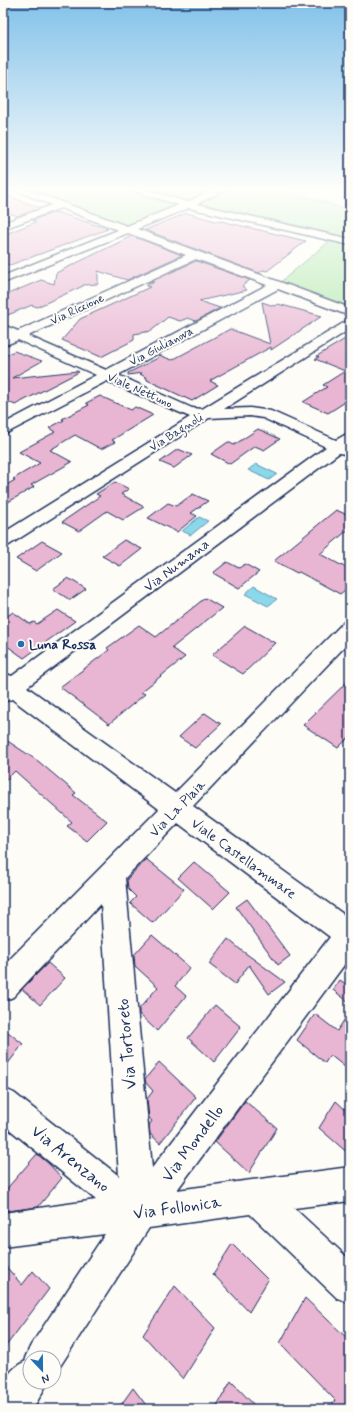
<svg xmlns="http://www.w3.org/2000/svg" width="353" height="1412" font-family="Mynerve,sans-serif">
<rect width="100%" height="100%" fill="#fdfcf7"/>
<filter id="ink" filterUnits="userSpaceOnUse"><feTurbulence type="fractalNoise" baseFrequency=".025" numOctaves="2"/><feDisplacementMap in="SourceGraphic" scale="8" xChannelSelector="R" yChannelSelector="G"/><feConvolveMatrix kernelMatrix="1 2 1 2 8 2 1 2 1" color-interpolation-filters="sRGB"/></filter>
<g filter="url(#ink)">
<!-- green -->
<path fill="#afe7ab" stroke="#658b84" d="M15 188H223L127 229Z
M225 188H278L350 211V312L277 285 332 239 188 205Z"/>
<!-- water -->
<path fill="#8bd8ea" stroke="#5e94b2" d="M256 464 277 474 269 480 248 470Z
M199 517 208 521 191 535 182 531Z
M254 586 277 599 268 606 245 594Z"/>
<!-- building -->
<path fill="#e8b5d2" stroke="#1b2f5e" d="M3 194 33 205 41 208 18 216 3 211Z
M56 212 108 229 10 265 3 263V235L36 222 32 220Z
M187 213 219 222 221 221 306 241 267 271 263 270 259 273 145 230Z
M132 236 182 255 127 280 98 271V284L83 285V286L37 307 32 305 3 317V296L41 280 54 284 56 273Z
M196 261 250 280 242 286 247 290 199 301 220 308 196 321 188 318 180 321 168 317 151 331 134 334V340L101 357 62 340 80 319 150 287 146 286 154 282 148 283Z
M262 302 274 306 278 304 322 316 271 350V347L213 379 210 381 218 385 192 401 147 380V378L140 374 142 373 128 375V373L158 358 159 355 172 360 230 329 270 344Z
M350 336V399L328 413 303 402 327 387 323 385 345 371 315 359 319 357 317 356Z
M14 351 42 361 12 378 78 371 79 372 15 405 3 399V357Z
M100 396 131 410 135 407 153 415 112 440 115 442 101 449 75 435 50 450 72 462 31 485 34 487 3 505V487L15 480 13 479 40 463 19 452 55 432 49 428 64 420 62 419 89 405 86 403Z
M258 429 280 439 264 450 255 446 230 464 211 454 228 442 234 445Z
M178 449 192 455 174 468 160 462Z
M115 482 129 489 121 494 144 507 123 520 107 511 79 531 62 522 100 496 96 494Z
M193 494 208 501 191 513 197 516 177 532 148 518 168 503 176 506Z
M336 510 350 516V528L320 554 350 570V586L340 594 299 572 297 573 274 561Z
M124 540 142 549 120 566 102 556Z
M42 541 62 552 36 571 16 559Z
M227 562 239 568 245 564 259 572 239 588 213 573Z
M68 578 86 589 70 600 53 589Z
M205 598 222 608 172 648 185 657 141 692 145 694 109 724 60 687 109 650 107 648 139 625 156 637Z
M58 610 75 621 24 658 3 643V619L13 612 30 624 34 622 37 624Z
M245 626 275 643 243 674 212 655Z
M350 679V736L338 748 303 725Z
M205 713 221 724 195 748 179 737Z
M3 738 38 761 76 793 73 795 107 821 87 841 67 826 72 822 15 771 3 783Z
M146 859 184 889 153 923 130 903 136 897 128 889 127 879Z
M194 862 230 892 213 909 178 878Z
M247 899 290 956 278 965 236 907Z
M152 935 190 968 175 986 186 996 157 1031 139 1014V1009L158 987 135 966 134 955Z
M228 939 241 950 285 982 269 994 249 965 235 984 209 964Z
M48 963 65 978 40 1005 22 989Z
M340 980 350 987V1003L333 990Z
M215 1005 241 1027 214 1062 188 1038Z
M350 1011V1060L345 1067 330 1055 325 1063 297 1040 315 1014 337 1031Z
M3 1028 23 1044 3 1070Z
M159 1062 196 1097 160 1143 150 1134 149 1125 152 1121 149 1118 147 1099 153 1091 146 1083 145 1079Z
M245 1101 277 1128 249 1173 215 1142Z
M336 1101 350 1114V1155L319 1128Z
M37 1154 49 1164 62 1178 38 1207 8 1211 3 1205V1193Z
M232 1244 268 1280 249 1312 213 1274Z
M3 1263 22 1285 33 1271 49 1289 3 1350Z
M175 1286 215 1328 183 1379 143 1335Z
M305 1298 350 1341V1409H330L335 1400 280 1343Z
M231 1381 258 1409H215Z
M133 1388 149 1409H118Z"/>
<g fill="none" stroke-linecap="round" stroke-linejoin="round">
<!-- minor casing -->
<g stroke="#1b2f5e" stroke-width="3">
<path id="minor" d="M10 188H23L127 226 179 205 130 190 128 188H142L187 202 217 188H229L197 204 350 239V245L189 208 137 229 350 308V316L278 289 118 375 192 408 202 409 350 319V329L224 409 250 408 271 411 336 440 350 432V455L339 453 27 687 175 793 343 623 350 621V641L193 806 350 919V957L177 1190 350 1167V1201L294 1208 350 1260V1303L337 1298 250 1214 149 1228 57 1371 54 1373V1358H30V1382H48L33 1409H3C3 1387 3 1371 26 1361L25 1358 31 1345 105 1234 3 1247V1213L96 1200 3 1124V1088L14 1093 119 1176 101 904 13 997 3 1001V966L159 809 12 699 3 702V673L12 676 326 447 263 418 250 416 209 418 9 545 3 547V533L190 417 107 381 3 435V424L96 375 18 340 8 344 3 343V338L7 336 3 334V325L18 331 186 255 128 233 3 283V276L118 230 61 208 3 229V223L52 205ZM196 259 267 285 106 370 28 336ZM178 823 330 937 152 1168 125 878Z"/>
</g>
<!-- path -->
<path stroke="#1b2f5e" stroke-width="1" stroke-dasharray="0.5 1.5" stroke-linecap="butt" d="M285 188 350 209"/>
<!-- minor -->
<use href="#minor" fill="#fdfcf7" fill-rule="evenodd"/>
</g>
</g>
<!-- sky -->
<linearGradient id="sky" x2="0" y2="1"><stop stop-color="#83c2e9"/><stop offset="0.49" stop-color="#fefefb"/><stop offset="1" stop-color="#fefefb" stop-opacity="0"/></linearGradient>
<rect width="353" height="385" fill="url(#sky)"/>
<!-- markers -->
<circle fill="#1f6fb2" stroke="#fdfcf7" stroke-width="1.5" cx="21" cy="644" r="4"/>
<g text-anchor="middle" stroke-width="4" stroke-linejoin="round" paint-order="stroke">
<!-- far-street labels -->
<g font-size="12" fill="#1b2f5e" stroke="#fdfcf7">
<text transform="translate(77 309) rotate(-25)" y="4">Via Riccione</text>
<text transform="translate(161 346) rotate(-28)" y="4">Via Giulianova</text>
<text transform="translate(140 390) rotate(24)" y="4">Viale Nettuno</text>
<text transform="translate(176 432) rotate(-32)" y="4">Via Bagnoli</text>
</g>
<!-- street labels -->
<g font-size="14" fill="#1b2f5e" stroke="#fdfcf7">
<text transform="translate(176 565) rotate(-37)" y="5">Via Numana</text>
<text transform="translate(177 808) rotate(-46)" y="5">Via La Plaia</text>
<text transform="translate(244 858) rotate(36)" y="5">Viale Castellammare</text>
</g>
<!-- poi labels -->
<g font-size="14" font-weight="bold" fill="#1b2f5e" stroke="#fdfcf7" text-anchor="start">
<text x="29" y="649">Luna Rossa</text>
</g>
<!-- near-street labels -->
<g font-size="17" fill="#1b2f5e" stroke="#fdfcf7">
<text transform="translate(126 1044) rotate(-95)" y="6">Via Tortoreto</text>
<text transform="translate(192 1143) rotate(-53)" y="6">Via Mondello</text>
<text transform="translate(71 1158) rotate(39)" y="6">Via Arenzano</text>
<text transform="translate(177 1207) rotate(-8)" y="6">Via Follonica</text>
</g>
</g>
<!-- margin -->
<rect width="353" height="1412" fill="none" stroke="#fdfcf7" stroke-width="16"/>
<rect x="8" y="8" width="337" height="1396" fill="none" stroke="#1b2f5e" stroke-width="1.5" filter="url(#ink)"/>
<!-- north arrow -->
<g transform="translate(42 1370) rotate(158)"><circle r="19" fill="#fdfcf7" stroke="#a3aaba"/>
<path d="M0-3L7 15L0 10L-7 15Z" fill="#1f6fb2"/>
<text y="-6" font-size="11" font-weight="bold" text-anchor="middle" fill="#1b2f5e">N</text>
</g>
</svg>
